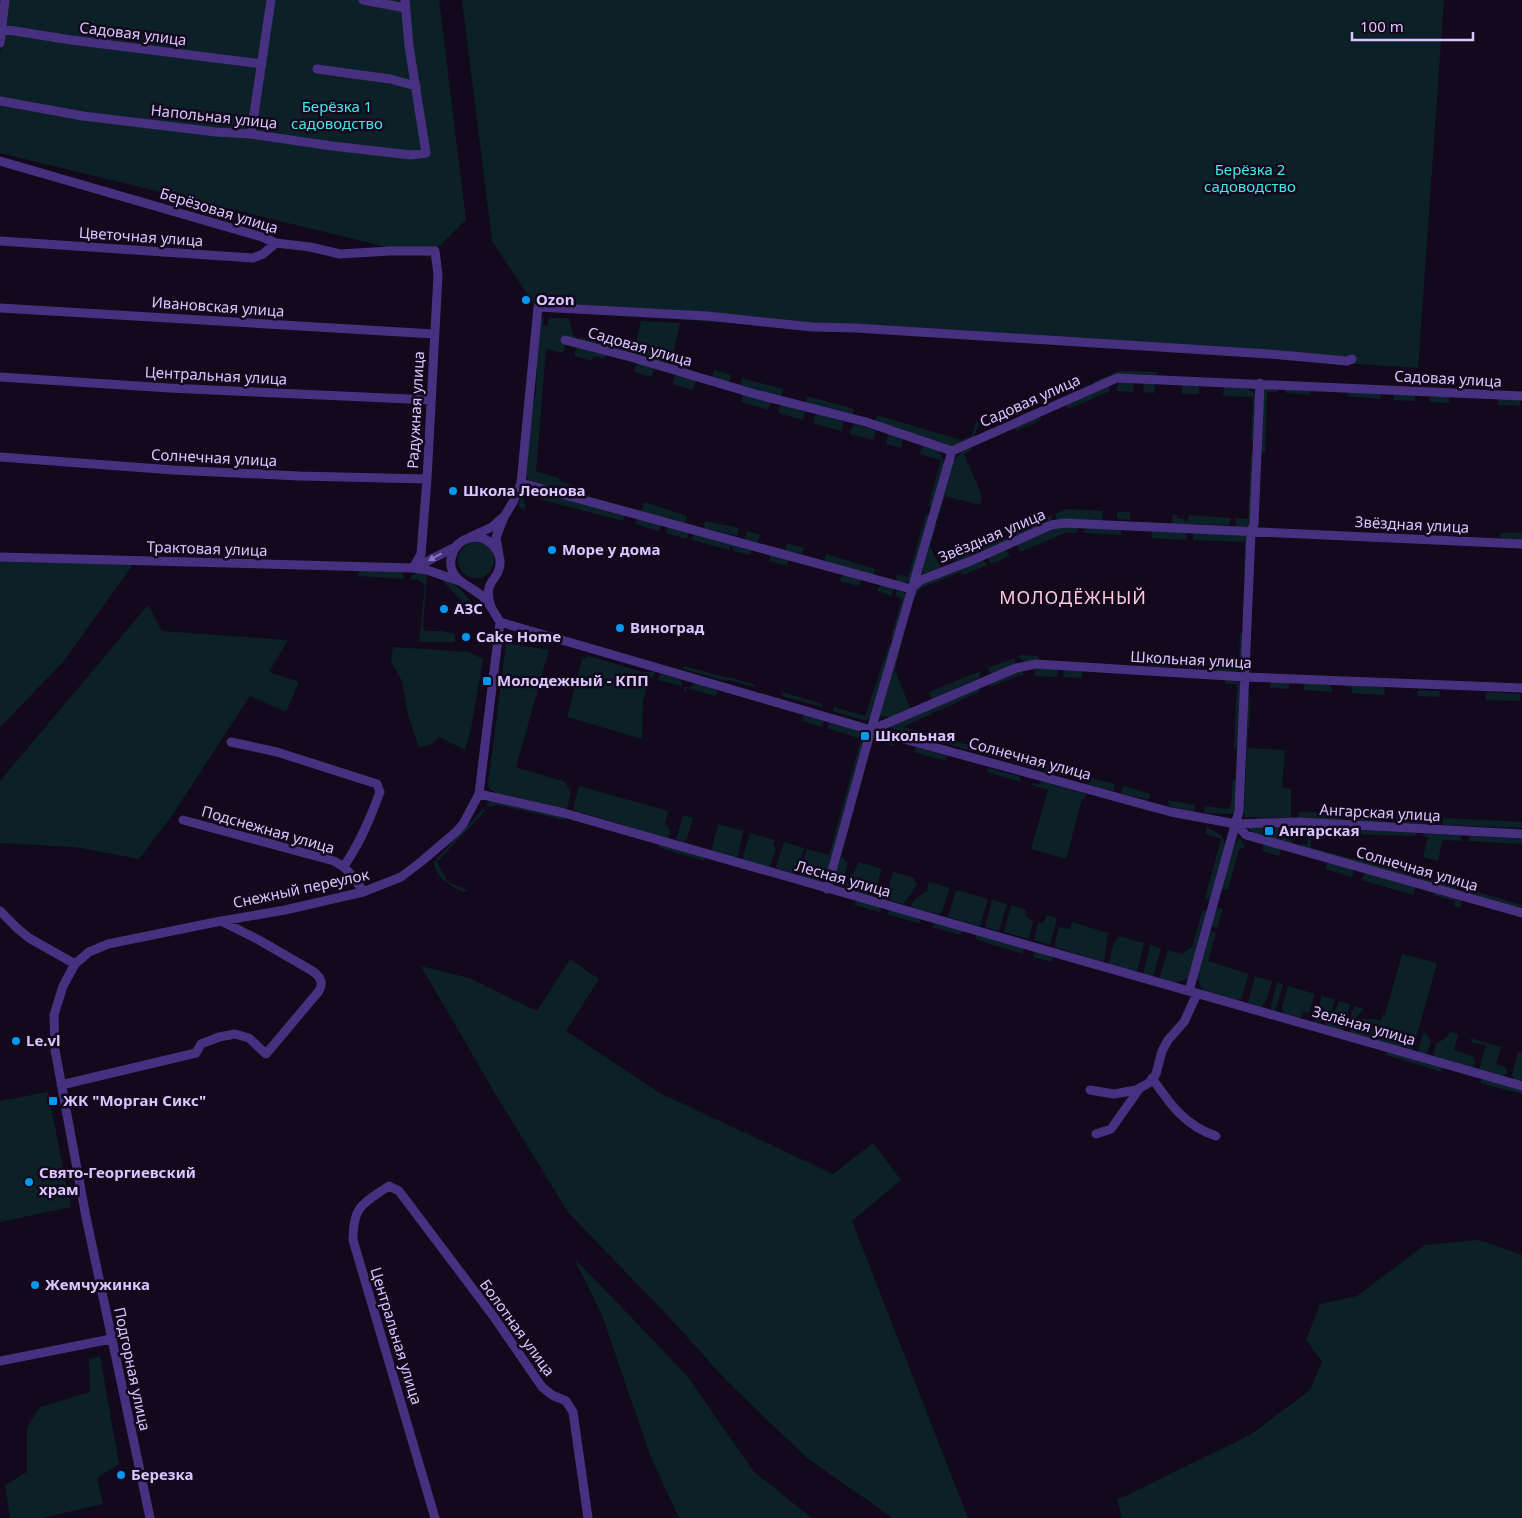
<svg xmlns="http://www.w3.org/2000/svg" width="1522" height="1518" font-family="'Noto Sans',sans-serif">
<rect width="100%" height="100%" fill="#12091d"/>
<!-- green -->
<path fill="#0c2127" d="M8 0H439L466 220 428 257 0 153V54Z
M462 0H1444L1418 368 538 310 492 241Z
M544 317 543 326H547L549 318H569L573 335 576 336 575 339 566 344 563 353 546 349 536 471 559 478V481L575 486 571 489 533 483 529 482 526 477 531 413 536 392 537 356 541 320Z
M641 321 680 323 672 359 686 363 684 369 580 341V337L634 351Z
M578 347 606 355 605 359 594 356 592 361 574 356 576 348Z
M639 363 654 368 652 377 634 372 636 366Z
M714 370 731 375 729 382 712 377Z
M1119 371 1157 372V375L1119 374 1095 384 1094 382Z
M678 375 696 380 693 390 673 384 674 377Z
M742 378 783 389 781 397 740 386Z
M1119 383H1132L1134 386 1133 392 1116 391Z
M1144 383 1155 384 1154 393 1143 392Z
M1182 385 1199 386V394H1182Z
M1109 386 1110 391 1068 409 1066 404Z
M1224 387C1235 387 1247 385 1255 394V440H1251L1253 397 1223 396Z
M1268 387 1278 389 1277 392H1267L1265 454 1261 452 1263 391Z
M1285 387 1311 389 1310 395 1286 393Z
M1348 392 1380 393 1381 399 1348 396Z
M743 393 771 401 768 410 741 402Z
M1394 393 1415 394V401L1393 400Z
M1441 395 1449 396V403L1430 402V397H1439Z
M807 396 854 409 852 415 805 403Z
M1501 398 1520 399V406L1498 405V401Z
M781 404 805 411 803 420 778 413Z
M816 413 840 420 844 422 841 431 813 423Z
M877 415 961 440 972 436 976 422 979 423 974 437 955 446H950L875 421Z
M1039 415 1041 420 1016 431 1015 426Z
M854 424 876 430 873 440 849 434Z
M888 434 903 439 901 448 886 444Z
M923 445 937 450 941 455 944 462 932 507 928 506 941 460 919 454Z
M969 447 972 450 964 454 982 496 980 505 945 496 938 517 941 519 936 518C943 494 945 460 969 447Z
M1251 453 1253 454 1251 524 1245 528 1236 526 1235 518 1248 519Z
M527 490 625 514 623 521 528 496 524 497 523 503 526 504 524 511 518 505 522 494Z
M644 502 687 516 685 523 641 511Z
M1067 509 1103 511 1102 520H1057L1055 514Z
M1117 512H1130V520L1117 519Z
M926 514 930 516 910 581 905 583 896 582 897 574 908 577Z
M1173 514 1177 515V518L1184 519V521H1188L1189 515 1231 518 1229 525 1172 524Z
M1052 515 1051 521 1017 536 1014 532Z
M638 517 661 524 659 531 635 524Z
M705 521 739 528 737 536 704 528Z
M935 524 939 525 936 526 930 547 941 568 922 574 920 573Z
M1078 525 1077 533H1065L1020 552 1016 543 1052 528Z
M668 526 689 531 687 539 666 533Z
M1085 526 1121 529V535L1084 533Z
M747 531 760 535 758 543 745 539Z
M1152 531 1187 532 1186 540 1151 538Z
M1194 531 1245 535 1247 538V574H1244L1245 542 1193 540Z
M694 533 752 549 750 555 733 551V547L730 546 729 550 692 540Z
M1500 533H1522V541L1501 539Z
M1008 535 1009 539 955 562 953 559Z
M458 560a18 18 0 1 1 36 0a18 18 0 1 1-36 0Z
M787 543 804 548 801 554 785 550Z
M1005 549 1010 556 991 564 987 557Z
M771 554 789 559 787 566 769 561Z
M826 554 875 569 873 576 824 562Z
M0 558 133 561 131 567 63 662 0 727Z
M982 559 987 565 963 575 961 572 921 588 912 602 895 670 911 710 892 717 878 716 913 595 920 584Z
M360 568 401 571 405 579 358 576Z
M419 572 427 575 423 627 425 631H442L455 634V642H419L425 586C421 580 416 578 410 581L411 576Z
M844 574 861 579 859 586 839 581Z
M444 579 459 588 474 605 469 609 443 581Z
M880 585 894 588 892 596 877 591Z
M897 589 907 594 894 639 890 640 902 599 895 596Z
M148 605 162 631 288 640 269 672 299 682 286 712 250 696 171 817 139 859 75 847 0 843V781Z
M1240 633 1244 634 1240 670 1235 673 1217 671V663L1239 664Z
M506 643 549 650 516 767 565 782 571 792 567 809 500 795 490 789 488 785Z
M889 645 892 647 870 718 866 721 833 711 834 707 865 716Z
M393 647 469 652 483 659 471 728 465 750 439 737 432 744 419 747 408 715 402 681 391 662Z
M1022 655 1038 656V661L1025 662 1018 656Z
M589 656 642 672H655L652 678H650L643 700 642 739 567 717 582 659Z
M1015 658V665L992 675 988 668Z
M1151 661H1168V667L1150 666Z
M684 666 728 678 729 677 755 685 754 687 729 680 726 681 683 669Z
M1035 669H1058L1057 677 1034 676Z
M1065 669 1082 670V678L1063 677Z
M1021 670 1024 676 1020 675 990 687 989 683Z
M980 671 979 678 932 699 929 692Z
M660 674 679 679 682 683 681 686 658 680Z
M1225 678 1235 679 1241 684 1239 748 1234 749 1237 684H1225Z
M1271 682H1289V689L1270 688Z
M694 683 715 689 717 691 716 696 687 688 686 691H683L685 687H691Z
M1305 683 1331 685 1332 692 1303 690Z
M1345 685 1384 687 1385 695 1352 693 1351 687 1345 686Z
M1249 686 1250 709 1247 748 1285 750 1282 788 1291 789V818L1245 817 1244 815Z
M978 688 981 691 903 727 994 752 993 757 891 728 892 725Z
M1418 690 1439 691 1440 697 1417 696Z
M782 692 823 704 821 707 782 696Z
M1486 692 1520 694V701L1486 700Z
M804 715 824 721 822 727 802 721Z
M829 723 860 731 864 739 825 880 821 883 800 877 799 872 807 849 829 855 861 739 827 728Z
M879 737 895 741 894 746 874 741 875 739Z
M916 747 947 756 946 761 914 752Z
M1019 757 1054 767 1055 774 1018 763Z
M988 768 1019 776 1021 782 987 772Z
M1090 777 1094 778V779L1115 784 1113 791 1087 784Z
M1233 780H1237L1235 806 1233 814 1204 813 1205 806 1228 809 1231 806Z
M1040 781 1086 794 1084 800 1082 799 1066 859 1031 849 1048 790 1032 785 1033 783 1039 785Z
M579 786 668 811 665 824 671 830 668 838 573 810Z
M1123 786 1151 794 1148 800 1121 793Z
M1168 800 1195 805 1194 812 1169 806Z
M491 801 564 816 565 820 498 805 489 807 486 804Z
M483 809 485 811 437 862 448 882 467 890 464 892C451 886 435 878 434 862Z
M1299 812 1344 813 1341 820 1298 818Z
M1351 814 1389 816 1386 822 1352 821Z
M683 815 693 818 687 839 683 842 676 839Z
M1396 816 1434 818V824L1397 823Z
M1443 818 1522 822V828L1443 825Z
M718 824 743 831 738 856 735 858 711 851Z
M1258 826 1295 827 1294 831 1289 830 1287 839 1292 841 1294 845 1252 833 1249 829V827Z
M1207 827 1222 836 1226 846 1211 901 1205 898 1221 839 1205 834Z
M1303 827 1417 833 1416 836 1311 833V848L1413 874 1411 879 1300 847 1302 844H1307L1308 830 1302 829Z
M750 833 775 840 773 845 776 850 769 867 744 860 743 857Z
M1424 833 1460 835 1462 841 1445 840 1442 842 1438 861 1423 857 1428 837 1423 836Z
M1470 836 1522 839V844L1468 841Z
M1240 838 1245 847 1239 849 1228 890 1222 889 1235 843Z
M784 842 804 848 799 867 793 874 778 869 776 866Z
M1264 843 1281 848 1279 856 1262 851Z
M659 844 705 857 704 861 658 847Z
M841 857 845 859V862L848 863 842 884 837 886 834 881Z
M859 862 882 869 873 896 847 889 846 886 850 875 853 874Z
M1328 862 1348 867 1354 871 1352 877 1325 869Z
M893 872 915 878 914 882 917 884 911 894 903 904 885 899Z
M1365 873 1413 886 1415 888 1413 895 1361 880Z
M1419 875 1457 886 1456 891 1418 880Z
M929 882 950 888 942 912 938 914 910 907 915 899 928 890 927 888Z
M1464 888 1522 905V909L1463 893Z
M956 890 988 899 980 926 948 917Z
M1435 892 1461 899V908L1454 906 1455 901 1433 895Z
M857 900 878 905 881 909 880 912 854 905Z
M992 900 1007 904 999 931 985 927Z
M1011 905 1026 910 1025 915 1033 922 1029 939 1004 932Z
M1217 908 1223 909 1217 928 1211 926Z
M890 910 919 918 921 924 887 914Z
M1203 910 1208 911 1188 977C1179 985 1170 982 1159 979L1168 950 1182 954 1192 947Z
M1046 915 1057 918 1050 945 1034 940 1038 923 1045 922Z
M936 922 963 930 961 935 932 927Z
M1072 922 1108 933 1104 962 1054 947 1059 927 1070 929Z
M1209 931 1216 933 1208 961 1249 974 1242 997 1238 1001C1229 998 1211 996 1204 991 1190 980 1205 945 1209 931Z
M977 933 1024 947 1023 954 975 939Z
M1119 936 1144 943 1137 972 1109 964 1113 945Z
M1150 945 1161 948 1153 977 1143 974Z
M1035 950 1052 955 1053 957 1052 962 1033 957Z
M1402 954 1437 963 1413 1049 1411 1051 1349 1034C1357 1017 1364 1017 1381 1021L1383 1014 1385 1015Z
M570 959 599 979 566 1031 660 1093 833 1174 873 1143 901 1180 852 1221 968 1518H893L807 1458 725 1379 669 1317 568 1212 496 1095 421 966 469 978 537 1011Z
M1255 976 1272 981 1267 998 1262 1007 1248 1003Z
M1277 982 1283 984 1275 1011 1271 1009V1006Z
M1288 986 1315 994 1309 1013 1303 1012 1301 1018 1283 1013 1282 1008Z
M1322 996 1335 1000 1330 1015 1319 1022 1314 1021Z
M1339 1001 1350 1004 1342 1031 1325 1026V1022L1332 1017Z
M1354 1006 1364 1009 1356 1018 1350 1019Z
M1450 1032 1458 1035 1454 1050 1472 1056 1475 1062 1473 1069 1433 1058 1436 1044 1447 1037Z
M1423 1033H1426L1431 1041 1426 1056 1419 1053 1418 1051Z
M1470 1038 1501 1047 1496 1064 1505 1067 1508 1073 1502 1077 1479 1070 1486 1045 1473 1043Z
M1387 1051 1441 1066 1442 1072 1386 1055Z
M1518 1052 1522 1053V1080L1521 1082 1515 1081 1512 1075Z
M1482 1078 1522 1089V1094L1480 1083Z
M48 1092 71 1207 0 1222V1101Z
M1479 1240 1522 1255V1518H1122L1117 1500 1250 1435 1310 1390 1322 1362 1306 1340 1320 1304 1357 1296 1425 1245Z
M574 1258 632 1318 687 1376 754 1472 812 1518H679L650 1455 602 1315Z
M100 1356 119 1464 97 1478 103 1504 42 1518H10L5 1485 27 1472V1427L40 1407 90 1392 89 1359Z"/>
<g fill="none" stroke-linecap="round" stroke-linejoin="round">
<!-- minor -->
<path stroke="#483080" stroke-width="9" d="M363 0 406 8
M2 29 71 40 262 64
M0 43 5 0
M317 69 390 79 416 86
M0 101 83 116 216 132 251 134 332 146 411 155 426 153 409 46 405 0
M251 134 271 0
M0 161 262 237 276 243 310 247 340 254 390 251H435L438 275 427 479 421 554 413 568
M0 241 253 258 263 254 276 243
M0 308 434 334
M565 340 634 358 755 394 866 422 952 451 1117 378 1522 396
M0 377 169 388 431 400
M0 457 173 470 299 476 427 479
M521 483 911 589 921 580 973 560 1051 525 1064 523 1522 544
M470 537 492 527 502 518
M499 555 496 538 498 532 504 517 513 502 521 483 538 307 707 316 812 327 855 328 1269 354 1347 361 1352 359
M0 557 413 568 427 570 459 581
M414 568 457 546
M491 607C489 601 487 595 489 588 490 583 495 578 498 572 505 556 492 537 474 537 468 538 461 541 457 545 454 549 452 554 451 559 448 581 471 585 483 597 490 604 495 614 500 622
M500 622 871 730 1171 812 1236 824 1298 822 1522 834
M871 730 1016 668 1036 664 1245 677 1522 688
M231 742 277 752 377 784 380 792C370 819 360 843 344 866
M479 794 564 813 1522 1086
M183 820 334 861C348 868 356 879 363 892
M1236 824 1246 835 1522 913
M827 889 871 730 952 451
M0 911 18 929 29 938 75 964
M1189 991 1239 811 1251 532 1254 524 1260 383
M1152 1078C1170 1104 1185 1126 1216 1136
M61 1085 196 1053 201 1044 219 1037 235 1034 249 1038 266 1054 319 991C325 981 318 974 309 969L259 940 221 921
M1090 1090 1114 1094 1136 1090 1149 1083 1156 1074 1162 1051 1168 1040 1184 1022 1197 994
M1096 1134 1111 1129 1140 1088
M0 1361 111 1339
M150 1518 86 1217 55 1050 54 1015 63 986 75 964 89 952 108 944 221 921 285 910 363 892 401 877 422 861 456 832 463 824 479 794 500 622
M435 1518 353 1240C353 1206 362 1204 389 1186L399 1191 494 1317 542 1387 552 1395 566 1401 573 1412 588 1518"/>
</g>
<!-- one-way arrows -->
<defs><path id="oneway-solid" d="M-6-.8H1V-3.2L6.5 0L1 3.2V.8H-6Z" transform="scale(1.25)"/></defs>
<use fill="#8a73b9" href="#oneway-solid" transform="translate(435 557) rotate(151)"/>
<!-- markers -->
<g fill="#0098f0" stroke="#12091d" stroke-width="2">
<circle cx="526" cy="300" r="5"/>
<circle cx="453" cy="491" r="5"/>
<circle cx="552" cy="550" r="5"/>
<circle cx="444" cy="609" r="5"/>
<circle cx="620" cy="628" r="5"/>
<circle cx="466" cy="637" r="5"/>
<rect x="482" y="676" width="10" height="10" rx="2.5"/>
<rect x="860" y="731" width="10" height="10" rx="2.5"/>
<rect x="1264" y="826" width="10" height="10" rx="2.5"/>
<circle cx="16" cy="1041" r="5"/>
<rect x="48" y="1096" width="10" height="10" rx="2.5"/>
<circle cx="29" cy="1182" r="5"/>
<circle cx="35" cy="1285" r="5"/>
<circle cx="121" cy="1475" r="5"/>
</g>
<g text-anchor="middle" stroke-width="5" stroke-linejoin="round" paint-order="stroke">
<!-- street labels -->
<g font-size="15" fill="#dbc5ff" stroke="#12091d">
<text transform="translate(133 34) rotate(7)" y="5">Садовая улица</text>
<text transform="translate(214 117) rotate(6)" y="5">Напольная улица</text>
<text transform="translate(219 211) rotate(17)" y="5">Берёзовая улица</text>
<text transform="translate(141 237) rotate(4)" y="5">Цветочная улица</text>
<text transform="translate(218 307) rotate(4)" y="5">Ивановская улица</text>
<text transform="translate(640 347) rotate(16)" y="5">Садовая улица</text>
<text transform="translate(216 376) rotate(3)" y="5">Центральная улица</text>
<text transform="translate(1448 379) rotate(3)" y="5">Садовая улица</text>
<text transform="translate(1030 401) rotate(-24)" y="5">Садовая улица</text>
<text transform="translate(416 410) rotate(-87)" y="5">Радужная улица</text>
<text transform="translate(214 458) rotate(3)" y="5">Солнечная улица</text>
<text transform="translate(1412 525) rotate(3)" y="5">Звёздная улица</text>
<text transform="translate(992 536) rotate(-23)" y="5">Звёздная улица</text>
<text transform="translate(207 549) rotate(2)" y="5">Трактовая улица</text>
<text transform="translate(1191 660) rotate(3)" y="5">Школьная улица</text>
<text transform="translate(1030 759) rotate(15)" y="5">Солнечная улица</text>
<text transform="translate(1380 813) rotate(3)" y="5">Ангарская улица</text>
<text transform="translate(268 830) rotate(16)" y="5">Подснежная улица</text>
<text transform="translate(1417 869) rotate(16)" y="5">Солнечная улица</text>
<text transform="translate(843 879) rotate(16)" y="5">Лесная улица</text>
<text transform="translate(301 889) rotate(-12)" y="5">Снежный переулок</text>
<text transform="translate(1364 1026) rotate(16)" y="5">Зелёная улица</text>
<text transform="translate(517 1328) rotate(54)" y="5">Болотная улица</text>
<text transform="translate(396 1336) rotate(73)" y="5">Центральная улица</text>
<text transform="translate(132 1369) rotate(78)" y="5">Подгорная улица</text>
</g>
<!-- park labels -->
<g font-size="15" fill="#46e7e9" stroke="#12091d">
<text x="337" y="112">Берёзка 1<tspan x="337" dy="17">садоводство</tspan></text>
<text x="1250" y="175">Берёзка 2<tspan x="1250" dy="17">садоводство</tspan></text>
</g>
<!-- poi labels -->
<g font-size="15" font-weight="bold" fill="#dbc5ff" stroke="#12091d" text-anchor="start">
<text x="536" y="305">Ozon</text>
<text x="463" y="496">Школа Леонова</text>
<text x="562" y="555">Море у дома</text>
<text x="454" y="614">АЗС</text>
<text x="630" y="633">Виноград</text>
<text x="476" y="642">Cake Home</text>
<text x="497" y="686">Молодежный - КПП</text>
<text x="875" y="741">Школьная</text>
<text x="1279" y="836">Ангарская</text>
<text x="26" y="1046">Le.vl</text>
<text x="63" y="1106">ЖК "Морган Сикс"</text>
<text x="39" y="1178">Свято-Георгиевский<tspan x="39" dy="17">храм</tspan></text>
<text x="45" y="1290">Жемчужинка</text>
<text x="131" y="1480">Березка</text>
</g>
<!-- quarter labels -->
<g font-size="18" letter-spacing="1" fill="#ffc7dc" stroke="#12091d">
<text x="1073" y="604">МОЛОДЁЖНЫЙ</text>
</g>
</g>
<!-- scale -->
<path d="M1352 32v8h121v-8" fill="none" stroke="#dbc5ff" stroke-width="2.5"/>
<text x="1360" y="32" font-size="15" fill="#dbc5ff" stroke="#12091d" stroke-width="4" paint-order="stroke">100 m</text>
</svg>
